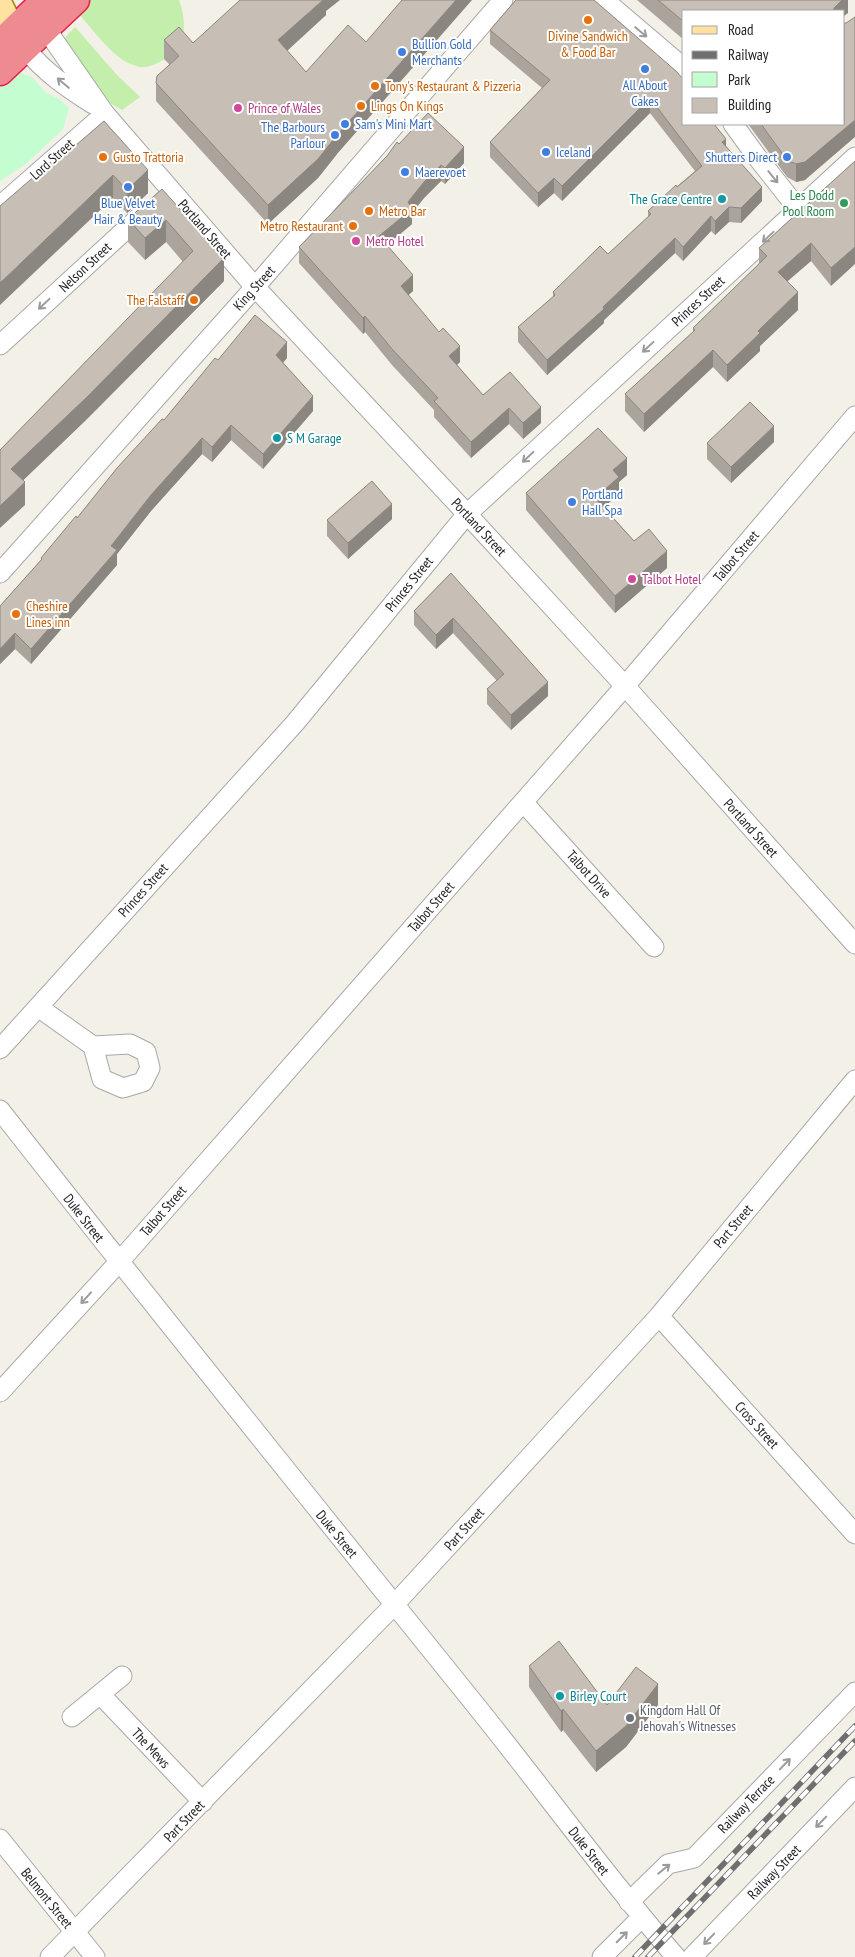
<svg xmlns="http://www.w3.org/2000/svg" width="855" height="1957" font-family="'PT Sans Narrow',sans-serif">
<rect width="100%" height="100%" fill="#f2f0e7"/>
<!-- grass -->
<path fill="#c3eeab" d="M89 0H179C183 12 186 25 182 38 178 52 155 69 140 67 134 66 123 61 119 57 105 47 89 25 77 12Z
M75 27 116 74 140 97 122 110 103 99 62 41Z"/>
<!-- park -->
<path fill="#c4fdd0" d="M20 73 32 77 46 93 58 98 69 108 63 129 27 163 0 181V87Z"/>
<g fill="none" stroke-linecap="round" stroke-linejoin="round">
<!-- minor casing -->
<g stroke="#a8a8a8" stroke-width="21">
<path id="minor" d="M604 0 684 68
M46 29 105 114 255 287 467 514 625 686 855 944
M26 49C44 72 69 89 93 104
M733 124 757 157 798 209
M0 206 105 114
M0 345 147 210
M0 573 255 287 503 0
M523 802 654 947
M38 1007 93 1046 130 1044 146 1052 150 1068 143 1082 123 1088 102 1079 93 1046
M0 1049 295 723 467 514 855 157
M0 1110C154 1307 312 1502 469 1697 539 1783 603 1873 676 1957
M659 1316 855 1534
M0 1392 119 1262 625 686 855 416
M100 1694 203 1802
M72 1717 122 1676
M0 1839 95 1957
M629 1902 668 1864 694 1858 855 1692
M50 1957 394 1605 659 1316 855 1080
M602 1957 642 1917
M692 1957 855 1787"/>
</g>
<!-- major casing -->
<g stroke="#9f7f00" stroke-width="25">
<path id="major" d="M0 2 14 30"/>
</g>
<!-- highway casing -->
<g stroke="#e71e49" stroke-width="29">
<path id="highway" d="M0 43 45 0
M0 72 76 0"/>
</g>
<!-- minor -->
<use href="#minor" stroke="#fff" stroke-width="19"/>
<!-- major -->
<use href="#major" stroke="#ffe2a0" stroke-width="22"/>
<!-- highway -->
<use href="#highway" stroke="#ed8b91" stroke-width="26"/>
<!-- rail casing -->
<g stroke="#6f6f6f" stroke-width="5.5">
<path id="rail" d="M635 1957 855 1726
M648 1957 855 1741"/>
</g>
<!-- rail -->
<use href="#rail" stroke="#fff" stroke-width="4" stroke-dasharray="11" stroke-linecap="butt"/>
</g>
<!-- wall -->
<path fill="#aba49d" d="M637 0H848V13L844 11H684V40Z
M326 11V15L287 51 337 154 318 178 268 224 156 101V83L170 65 164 59V40L193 43Z
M490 30 716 124V127L726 146 762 201 741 223 729 222 715 235 711 231 683 261 675 253 604 320V323L547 375 518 342V327L553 297V292L608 254 648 217V211L695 171 650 113 562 201 554 193 538 207 490 157V142L542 88 490 44Z
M104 121 148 193 127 213 113 198 53 165Z
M748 124H844L805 180 796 182 787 177Z
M399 144 464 163 445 184 441 181 424 198 412 213V224L387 245 413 291 408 295 460 362 457 365 483 395 541 423 523 439 509 424 471 458 434 417V410L392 365 365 332 363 334 299 263V247Z
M855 161 831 286 811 261 788 281 798 310 760 346V351L727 382 713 367 644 432 625 411V394L693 332V328L759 264V248Z
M162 189 224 281 86 420 23 480 25 505 0 450 183 262 166 242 145 260 128 242V219Z
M287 358 283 363 313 411 263 469 231 440 212 462 202 454 151 511 117 554V565L31 664 15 649 0 664V606L41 560V558L218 360Z
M774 442 731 483 707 459V443Z
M627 475 619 482V494L604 507 634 541 667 568 615 613 526 510V493Z
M392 519 348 559 327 536V520Z
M451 573 548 696 511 730 487 704V689L497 681 453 633 436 649 414 625V611Z
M529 1666 607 1705H658L626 1747 596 1772 563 1730 561 1732 529 1687Z"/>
<!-- shaded-wall -->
<path fill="#8b867f" d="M323 0H340L326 11V15L278 59V40Z
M456 0H472L337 154 318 178 268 224V205L337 135Z
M842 0H848V13L844 16V11H833L834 8Z
M650 98V113L562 201V186Z
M855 120V137L805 180 796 182V164Z
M726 139V153L722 142Z
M464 147V163L445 184V168Z
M441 165V181L424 198 412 213V224L379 252V236L424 182Z
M148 170V193L127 213V190Z
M113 175V198L0 305V283Z
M554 178V193L538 207V193Z
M762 187V201L741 223V208Z
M729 207V222L715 235V221Z
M711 216V231L683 261V247Z
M166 220V242L145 260V238Z
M675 238V253L604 320V323L547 375V360Z
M811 243V261L778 289V272Z
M855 247V264L831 286V268Z
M224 258V281L86 420 11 492V469Z
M413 275V291L401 302V286Z
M798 292V310L760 346V351L727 382V365L758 331Z
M365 316V332L363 334V318Z
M287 342V358L276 370V355Z
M460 346V362L449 372V356Z
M713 350V367L644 432V414Z
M313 396V411L263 469V454Z
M541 407V423L523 439V423Z
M509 408V424L471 458V442Z
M231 425V440L212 462V447Z
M774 426V442L731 483V467Z
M202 438V454L151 511 117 554V565L31 664V649L151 495Z
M627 458V475L619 482V494L595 515V498L613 470Z
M25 482V505L0 528V506Z
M392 504V519L348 559V543Z
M667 551V568L615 613V596Z
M453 618V633L436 649V635Z
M15 633V649L0 664V649Z
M548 682V696L511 730V715Z
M658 1684V1705L626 1747 596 1772V1751Z
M563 1709V1730L561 1732V1711Z"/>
<!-- building -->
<path fill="#c7bfb6" stroke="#8b867f" d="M240 0H323L278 40 306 72 348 25 366 42 402 0H456L337 135 318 159 268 205 156 83 157 76 179 56 164 40 179 27 193 43Z
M516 0H594L676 71 684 80V124H714L726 139 722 142 762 187 741 208 729 207 715 221 711 216 683 247 675 238 603 307 604 309 547 360 518 327 555 295 553 292 600 246 608 254 651 214 648 211 676 185 677 187 702 166 650 98 562 186 554 178 538 193 490 142 550 80 490 30Z
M658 0H842L834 8 833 11H684V22Z
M855 17V120L805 162 796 164 787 160 761 124H844V23H846Z
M428 113 464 147 445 168 441 165 424 182 408 202 412 209 379 236 413 275 401 286 439 332 443 328 460 346 449 356 483 395 510 372 541 407 523 423 509 408 471 442 434 401 438 398 392 349 365 316 363 318 299 247 387 156 397 142 399 144Z
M104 121 148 170 127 190 113 175 0 283V206L51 162 53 165Z
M855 161V247L831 268 811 243 778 272 798 292 758 331 760 333 727 365 713 350 644 414 625 394 695 330 693 328 767 256 759 248Z
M162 189 224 258 86 398 11 469 25 482 0 506V450L193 251 166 220 145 238 128 219Z
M255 315 287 342 276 355 313 396 263 454 231 425 212 447 202 438 151 495 111 546 117 550 31 649 15 633 0 649V606L42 559 41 558 76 516 77 518 117 468 162 419 164 420 215 358 218 360Z
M750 402 774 426 731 467 707 443Z
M598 428 627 458 613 470 619 477 595 498 634 541 649 529 667 551 615 596 526 493Z
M372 481 392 504 348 543 327 520Z
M451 573 548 682 511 715 487 689 504 674 453 618 436 635 414 611Z
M559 1641 607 1705 636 1667 658 1684 626 1726 596 1751 563 1709 561 1711 529 1666Z"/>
<!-- one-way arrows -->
<defs><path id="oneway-shaft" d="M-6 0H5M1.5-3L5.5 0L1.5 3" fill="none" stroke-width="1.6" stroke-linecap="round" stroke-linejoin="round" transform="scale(1.25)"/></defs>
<g stroke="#9b9b9b">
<use href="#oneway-shaft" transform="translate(641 32) rotate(40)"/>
<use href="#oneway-shaft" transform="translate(63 83) rotate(-140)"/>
<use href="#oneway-shaft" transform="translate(773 177) rotate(51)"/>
<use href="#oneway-shaft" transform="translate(768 237) rotate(137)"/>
<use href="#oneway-shaft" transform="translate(44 304) rotate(137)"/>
<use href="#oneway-shaft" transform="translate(648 347) rotate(137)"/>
<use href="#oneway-shaft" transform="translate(528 457) rotate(137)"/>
<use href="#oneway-shaft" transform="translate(86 1298) rotate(132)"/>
<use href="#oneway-shaft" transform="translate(785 1764) rotate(-46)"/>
<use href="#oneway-shaft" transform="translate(821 1822) rotate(134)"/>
<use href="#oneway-shaft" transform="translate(664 1869) rotate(-39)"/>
<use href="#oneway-shaft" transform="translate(622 1937) rotate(-45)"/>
<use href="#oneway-shaft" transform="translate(709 1939) rotate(134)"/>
</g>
<!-- markers -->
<g fill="#e8710a" stroke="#fff" stroke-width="2">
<circle cx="588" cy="20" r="5"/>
<circle cx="375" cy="86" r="5"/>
<circle cx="361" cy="106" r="5"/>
<circle cx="103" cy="157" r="5"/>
<circle cx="369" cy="211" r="5"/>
<circle cx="353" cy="226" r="5"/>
<circle cx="194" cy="300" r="5"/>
<circle cx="16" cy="614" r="5"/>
</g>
<g fill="#3f7fe0" stroke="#fff" stroke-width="2">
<circle cx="402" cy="52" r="5"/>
<circle cx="645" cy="69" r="5"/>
<circle cx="345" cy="124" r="5"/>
<circle cx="335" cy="135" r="5"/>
<circle cx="546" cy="152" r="5"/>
<circle cx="787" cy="157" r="5"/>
<circle cx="405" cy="172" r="5"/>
<circle cx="128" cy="187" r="5"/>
<circle cx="572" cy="502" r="5"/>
</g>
<g fill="#d1479c" stroke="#fff" stroke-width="2">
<circle cx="238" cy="108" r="5"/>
<circle cx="356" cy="241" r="5"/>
<circle cx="632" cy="579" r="5"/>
</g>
<g fill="#0f9aa8" stroke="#fff" stroke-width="2">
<circle cx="722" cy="199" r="5"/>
<circle cx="277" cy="438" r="5"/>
<circle cx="560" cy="1696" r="5"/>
</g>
<circle fill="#2e9e5b" stroke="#fff" stroke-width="2" cx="844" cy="203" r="5"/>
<circle fill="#6b7280" stroke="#fff" stroke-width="2" cx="630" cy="1718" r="5"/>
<g text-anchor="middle" stroke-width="4" stroke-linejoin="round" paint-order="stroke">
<!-- food labels -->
<g font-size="14" fill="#c56008" stroke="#fff" text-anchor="start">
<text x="588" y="41" text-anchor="middle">Divine Sandwich<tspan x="588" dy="16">&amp; Food Bar</tspan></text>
<text x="385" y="91">Tony's Restaurant &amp; Pizzeria</text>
<text x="371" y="111">Lings On Kings</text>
<text x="113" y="162">Gusto Trattoria</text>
<text x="379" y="216">Metro Bar</text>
<text x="343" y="231" text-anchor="end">Metro Restaurant</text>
<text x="184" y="305" text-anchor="end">The Falstaff</text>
<text x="26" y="611">Cheshire<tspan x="26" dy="16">Lines inn</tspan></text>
</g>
<!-- shop labels -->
<g font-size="14" fill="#366cbe" stroke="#fff" text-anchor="start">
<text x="412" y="49">Bullion Gold<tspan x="412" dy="16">Merchants</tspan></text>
<text x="645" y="90" text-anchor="middle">All About<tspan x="645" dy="16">Cakes</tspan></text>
<text x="355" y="129">Sam's Mini Mart</text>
<text x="325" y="132" text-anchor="end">The Barbours<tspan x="325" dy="16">Parlour</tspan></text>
<text x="556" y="157">Iceland</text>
<text x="777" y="162" text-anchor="end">Shutters Direct</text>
<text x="415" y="177">Maerevoet</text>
<text x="128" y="208" text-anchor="middle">Blue Velvet<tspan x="128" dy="16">Hair &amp; Beauty</tspan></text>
<text x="582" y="499">Portland<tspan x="582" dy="16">Hall Spa</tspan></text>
</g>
<!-- hotel labels -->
<g font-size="14" fill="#b23c85" stroke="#fff" text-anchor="start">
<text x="248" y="113">Prince of Wales</text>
<text x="366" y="246">Metro Hotel</text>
<text x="642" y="584">Talbot Hotel</text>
</g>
<!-- street labels -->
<g font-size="14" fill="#212121" stroke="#fff">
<text transform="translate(52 159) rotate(-42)" y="5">Lord Street</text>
<text transform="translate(205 229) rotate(49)" y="5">Portland Street</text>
<text transform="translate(85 267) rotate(-43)" y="5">Nelson Street</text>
<text transform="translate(254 288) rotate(-48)" y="5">King Street</text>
<text transform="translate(698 301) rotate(-43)" y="5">Princes Street</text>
<text transform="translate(479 527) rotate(47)" y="5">Portland Street</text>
<text transform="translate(736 556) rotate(-50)" y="5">Talbot Street</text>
<text transform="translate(409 584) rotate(-51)" y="5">Princes Street</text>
<text transform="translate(751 828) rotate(48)" y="5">Portland Street</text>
<text transform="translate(589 874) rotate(48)" y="5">Talbot Drive</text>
<text transform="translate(143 890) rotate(-48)" y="5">Princes Street</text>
<text transform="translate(431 907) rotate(-49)" y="5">Talbot Street</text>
<text transform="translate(163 1211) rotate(-49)" y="5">Talbot Street</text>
<text transform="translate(84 1218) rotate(52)" y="5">Duke Street</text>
<text transform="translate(733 1226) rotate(-50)" y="5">Part Street</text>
<text transform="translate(757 1425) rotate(48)" y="5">Cross Street</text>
<text transform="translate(464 1529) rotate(-48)" y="5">Part Street</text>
<text transform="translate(337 1534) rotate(51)" y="5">Duke Street</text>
<text transform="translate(151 1748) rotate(47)" y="5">The Mews</text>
<text transform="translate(746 1804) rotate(-46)" y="5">Railway Terrace</text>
<text transform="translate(184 1821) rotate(-46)" y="5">Part Street</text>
<text transform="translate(589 1851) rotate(52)" y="5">Duke Street</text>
<text transform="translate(774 1872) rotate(-46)" y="5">Railway Street</text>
<text transform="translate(47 1898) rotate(51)" y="5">Belmont Street</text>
</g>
<!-- leisure labels -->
<g font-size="14" fill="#27864d" stroke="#fff" text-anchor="end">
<text x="834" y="200">Les Dodd<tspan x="834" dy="16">Pool Room</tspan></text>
</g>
<!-- culture labels -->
<g font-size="14" fill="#0d838f" stroke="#fff" text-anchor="start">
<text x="712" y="204" text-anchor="end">The Grace Centre</text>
<text x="287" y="443">S M Garage</text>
<text x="570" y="1701">Birley Court</text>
</g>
<!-- worship labels -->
<g font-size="14" fill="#5b616d" stroke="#fff" text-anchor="start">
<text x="640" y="1715">Kingdom Hall Of<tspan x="640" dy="16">Jehovah's Witnesses</tspan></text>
</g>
</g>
<!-- legend -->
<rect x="682" y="10" width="162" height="115" fill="#ffffff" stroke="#a6a6a6"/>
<rect x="692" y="26" width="25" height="8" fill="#ffe2a0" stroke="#a6a6a6"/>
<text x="728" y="35" font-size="15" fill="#212121">Road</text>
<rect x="692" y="51" width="25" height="8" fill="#6f6f6f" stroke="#a6a6a6"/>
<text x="728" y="60" font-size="15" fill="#212121">Railway</text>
<rect x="692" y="72" width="25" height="15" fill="#c4fdd0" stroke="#a6a6a6"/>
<text x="728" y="85" font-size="15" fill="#212121">Park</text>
<rect x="692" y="98" width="25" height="15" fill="#c7bfb6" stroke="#a6a6a6"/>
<text x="728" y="110" font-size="15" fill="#212121">Building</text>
</svg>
